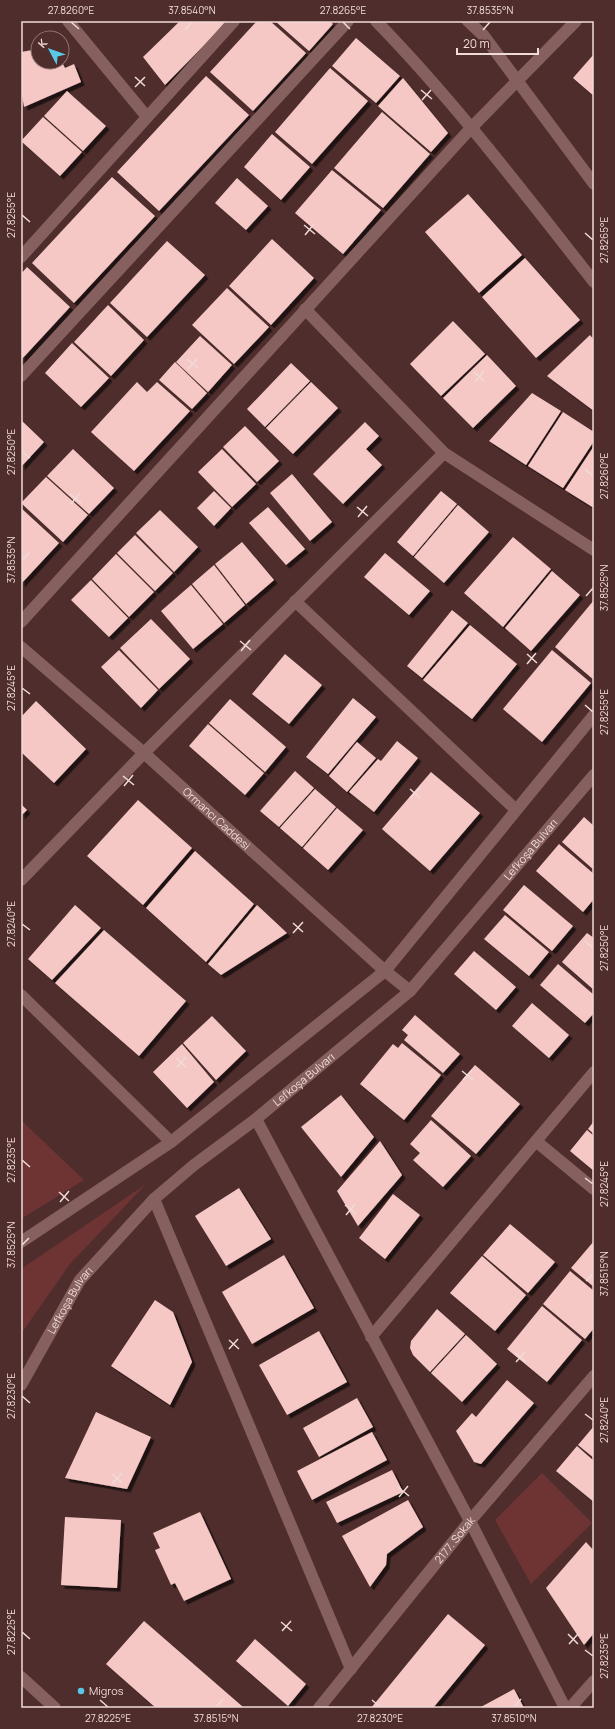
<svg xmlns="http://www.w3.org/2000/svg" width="615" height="1729" font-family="Manrope,sans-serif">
<defs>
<filter id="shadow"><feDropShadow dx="3.5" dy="3.5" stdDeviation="0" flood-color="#0009"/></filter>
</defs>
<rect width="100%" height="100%" fill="#4e2d2c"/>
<!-- green -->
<path fill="#6e3333" d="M21 1120 84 1180 21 1219Z
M146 1184 70 1264 21 1334V1269Z
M542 1473 592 1523 531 1584 495 1520Z"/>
<!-- building -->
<path fill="#f5c8c6" filter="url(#shadow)" d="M180 21H224L226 23 165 85 143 57Z
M257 21H270L306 53 253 111 210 72Z
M275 21H330L333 24 309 51Z
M356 38 400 76 376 103 332 66Z
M38 49V62H62L65 68 74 64 81 82 24 107 21 90V52Z
M594 54V96L573 78Z
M330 68 368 101 312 164 275 132Z
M206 76 249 115 159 211 117 172Z
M403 78 448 133 431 152 378 106Z
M67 91 106 126 83 151 44 116Z
M382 112 430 154 383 208 334 168Z
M43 117 82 152 60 176 21 141Z
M272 134 310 167 281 200 244 167Z
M332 170 381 210 343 254 295 213Z
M112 177 155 216 74 303 32 263Z
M237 178 268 206 246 230 215 203Z
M468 194 522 255 479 293 425 232Z
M272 239 314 278 271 325 229 286Z
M167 241 205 275 147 337 110 303Z
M525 258 580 320 536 358 482 297Z
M27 267 70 307 21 360V274Z
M227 288 269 327 234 364 192 325Z
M108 305 144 340 111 376 74 342Z
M453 321 485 354 441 396 410 364Z
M590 335 594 340V411L547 376Z
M200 336 232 365 208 392 176 362Z
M72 343 109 378 81 407 45 373Z
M487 355 516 386 473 428 443 398Z
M175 362 207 393 192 409 159 380Z
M291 363 310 381 265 427 247 409Z
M137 382 147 392 157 382 190 411 134 471 91 432Z
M311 382 338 408 293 454 266 428Z
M532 393 561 411 526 465 489 441Z
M563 412 594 432V441L563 488 528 466Z
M21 420 44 442 21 467Z
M365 422 379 436 366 449 382 465 343 504 313 474Z
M245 426 279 461 257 482 223 447Z
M594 446V508L565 490Z
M73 449 114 488 89 514 47 476Z
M222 449 256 484 232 507 198 472Z
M292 474 332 522 310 541 270 493Z
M46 477 88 515 63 542 21 503Z
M214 491 231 508 214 526 197 508Z
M441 491 457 504 413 556 397 542Z
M458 505 489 532 444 583 414 557Z
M268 507 305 549 286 565 249 523Z
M21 508 59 543 21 584Z
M160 510 198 547 174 572 136 533Z
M135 535 173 573 155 591 117 553Z
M513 537 551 569 503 627 464 593Z
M242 542 274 580 246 604 215 564Z
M385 553 430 591 409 615 364 577Z
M116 554 154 592 129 617 92 579Z
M214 565 245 605 224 623 192 584Z
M552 571 580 595 531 651 505 628Z
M91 580 128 618 109 637 71 600Z
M191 585 223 624 193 649 161 611Z
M594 600V680L555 647Z
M452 610 468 623 422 678 407 666Z
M151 619 190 659 159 689 120 648Z
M470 625 517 664 472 719 423 680Z
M119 650 158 690 141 708 101 667Z
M552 650 591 683 542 742 503 709Z
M285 654 322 685 289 724 252 694Z
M353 698 376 717 328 774 306 757Z
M230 699 286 747 265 772 209 723Z
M36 701 86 749 54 783 21 752V717Z
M208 724 264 773 245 795 189 746Z
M397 741 418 758 374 812 349 792 378 759 381 761Z
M357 742 376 758 347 792 329 776Z
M295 771 314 788 279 827 260 811Z
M431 772 480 813 430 871 382 829Z
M315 789 336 807 302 847 280 828Z
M138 800 192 848 143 905 87 856Z
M21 804 27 810 21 816Z
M337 808 363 830 328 870 303 848Z
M584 817 594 826V870L562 842Z
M559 844 594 874V899L583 912 536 871Z
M195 851 254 904 206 962 146 908Z
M524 885 573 926 552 951 503 910Z
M75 905 101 928 52 980 28 959Z
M257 905 287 933 221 975 208 964Z
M505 915 549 952 529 976 484 939Z
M104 930 186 1001 139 1056 55 983Z
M587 933 594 938V990L562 962Z
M474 951 516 987 496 1010 454 974Z
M558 964 594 995V1013L585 1023 540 985Z
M532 1003 569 1035 549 1058 512 1026Z
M415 1015 460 1054 443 1073 404 1040 408 1035 402 1030Z
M212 1016 246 1051 216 1080 183 1043Z
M402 1043 441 1075 404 1120 360 1084 393 1044 398 1048Z
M182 1044 214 1082 187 1108 153 1072Z
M475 1065 520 1104 476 1154 431 1116Z
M341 1095 374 1137 341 1177 301 1127Z
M431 1120 471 1156 443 1187 413 1160 420 1153 410 1144Z
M594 1121V1134L588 1129Z
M587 1130 594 1136V1171L570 1151Z
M380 1141 402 1175 358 1226 337 1191Z
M239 1188 271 1239 226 1266 195 1216Z
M393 1194 420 1215 385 1259 359 1238Z
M510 1224 555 1262 528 1293 483 1255Z
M594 1241V1287L571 1268Z
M284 1255 314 1308 252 1344 222 1292Z
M482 1256 526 1295 495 1331 450 1293Z
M570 1271 594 1291V1328L585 1339 543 1304Z
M155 1300 173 1312 192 1362 170 1405 111 1366Z
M542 1306 582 1340 547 1382 507 1349Z
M437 1309 465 1334 430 1372 413 1355 410 1348 411 1341Z
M319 1331 347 1382 287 1415 259 1365Z
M466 1335 497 1364 462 1402 431 1373Z
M507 1380 534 1403 481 1464 474 1462 456 1431 472 1413 476 1417Z
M357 1398 373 1427 319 1457 303 1428Z
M96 1412 151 1437 127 1489 65 1478Z
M594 1426V1458L578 1445Z
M372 1432 387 1460 312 1500 297 1471Z
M577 1446 594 1461V1502L556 1471Z
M392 1470 403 1492 337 1523 326 1502Z
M408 1500 423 1527 387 1554 386 1565 370 1587 342 1536Z
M200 1512 231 1579 184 1601 175 1583 171 1585 155 1550 160 1548 153 1533Z
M65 1517 121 1520 117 1588 61 1585Z
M586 1542 594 1551V1633L584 1645 546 1588Z
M448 1614 485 1645 433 1708H371Z
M144 1621 243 1707 242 1708H156L106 1664Z
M255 1639 306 1684 288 1706 236 1661Z
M514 1689 524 1708H479Z"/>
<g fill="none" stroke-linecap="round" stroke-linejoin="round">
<!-- street -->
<path stroke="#85605e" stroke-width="12" d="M68 21 147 117
M21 257 234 21
M305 309 444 453 594 550
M21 376 348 21
M295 601 515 809
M21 622 471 128 576 21
M21 880 144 753 444 453
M21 995 171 1142
M537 1142 594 1189
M154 1199 351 1669
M371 1337 594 1072
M570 1708 594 1681"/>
<!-- secondary -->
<g stroke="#85605e" stroke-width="12">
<path d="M376 21C455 102 524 193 594 282"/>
<path d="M468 21 484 36 594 184"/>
<path id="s1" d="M21 647 144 753 385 971 410 991"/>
<path d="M256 1119 470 1521 565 1708"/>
<path d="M21 1242 171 1142 385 971 594 715"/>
<path id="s2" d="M21 1385 80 1280 154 1199 194 1165 256 1119 410 991 594 775"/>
<path d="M21 1677 55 1708"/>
<path id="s3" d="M319 1708 470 1521 594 1376"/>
</g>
</g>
<!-- ticks -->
<path fill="none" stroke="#f0dbd9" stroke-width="1.5" d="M71 22 79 29M343 22 350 29M185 30 192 22M483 30 490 22M135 77 145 86M135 87 145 77M421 90 432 99M422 100 431 90M22 215 30 222M304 225 315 234M585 233 593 240M305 235 314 224M187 359 198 368M188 369 197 359M474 372 484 381M475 382 484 371M22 452 30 458M585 469 593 476M70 494 81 503M71 504 80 493M357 507 368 516M358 517 367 506M22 560 29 553M586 596 593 588M240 641 251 650M241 651 250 640M527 654 537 663M527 664 536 653M22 688 30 694M585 705 593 712M123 776 134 785M124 786 133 775M410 789 420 798M410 798 420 788M293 923 303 932M22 924 30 930M293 933 303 922M585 941 593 948M176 1058 186 1067M177 1067 186 1057M462 1071 473 1080M463 1080 472 1070M22 1160 30 1167M585 1178 593 1184M59 1192 69 1201M60 1202 69 1191M345 1205 356 1214M346 1215 355 1204M22 1245 29 1238M586 1281 593 1274M229 1340 239 1349M229 1349 238 1339M515 1353 526 1362M516 1362 525 1352M22 1396 30 1403M585 1414 593 1420M112 1474 122 1483M112 1484 122 1473M398 1487 409 1496M399 1497 408 1486M281 1622 292 1631M282 1631 291 1621M22 1632 30 1639M568 1634 578 1644M569 1644 578 1634M585 1650 593 1656M100 1700 108 1707M372 1700 380 1707M216 1707 223 1699M514 1707 521 1699"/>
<!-- markers -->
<circle fill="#5bc7e7" stroke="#4e2d2c" stroke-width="1.5" cx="81" cy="1691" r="4"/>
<g text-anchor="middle" stroke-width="4" stroke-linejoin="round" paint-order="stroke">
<!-- street labels -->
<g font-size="11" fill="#f0dbd9" stroke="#4e2d2c">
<text dy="4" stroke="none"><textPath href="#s1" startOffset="260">Ormancı Caddesi</textPath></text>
<text dy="4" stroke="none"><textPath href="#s2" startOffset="746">Lefkoşa Bulvarı</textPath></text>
<text dy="4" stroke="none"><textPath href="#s2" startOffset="422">Lefkoşa Bulvarı</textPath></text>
<text dy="4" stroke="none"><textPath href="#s2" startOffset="98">Lefkoşa Bulvarı</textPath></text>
<text dy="4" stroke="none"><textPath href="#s3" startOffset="216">2177. Sokak</textPath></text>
</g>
<!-- poi labels -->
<g font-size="11" fill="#f0dbd9" stroke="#4e2d2c" text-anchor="start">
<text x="89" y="1695">Migros</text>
</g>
</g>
<!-- border -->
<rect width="615" height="1729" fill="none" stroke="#4e2d2c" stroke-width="44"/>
<!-- north arrow -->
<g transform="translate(50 50) rotate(311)"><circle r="19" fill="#4e2d2c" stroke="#8f7371"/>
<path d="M0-3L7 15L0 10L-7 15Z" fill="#5bc7e7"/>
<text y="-6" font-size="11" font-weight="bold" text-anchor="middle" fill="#f0dbd9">K</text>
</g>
<!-- scale -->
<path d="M457 48v6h81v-6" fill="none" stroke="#f0dbd9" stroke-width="2"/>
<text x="463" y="48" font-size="12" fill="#f0dbd9" stroke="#4e2d2c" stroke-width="3" paint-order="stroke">20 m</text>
<rect x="22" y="22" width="571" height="1685" fill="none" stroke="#f0dbd9" stroke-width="1.5"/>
<g font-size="10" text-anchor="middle" fill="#f0dbd9">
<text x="71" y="14">27.8260°E</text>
<text x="192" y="14">37.8540°N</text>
<text x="343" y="14">27.8265°E</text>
<text x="490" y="14">37.8535°N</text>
<text transform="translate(11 215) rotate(-90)" y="4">27.8255°E</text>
<text transform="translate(604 240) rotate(-90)" y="4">27.8265°E</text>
<text transform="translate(11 452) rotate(-90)" y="4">27.8250°E</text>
<text transform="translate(604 476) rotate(-90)" y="4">27.8260°E</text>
<text transform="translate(11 560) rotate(-90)" y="4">37.8535°N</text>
<text transform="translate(604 588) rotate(-90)" y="4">37.8525°N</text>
<text transform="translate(11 688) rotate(-90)" y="4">27.8245°E</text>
<text transform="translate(604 712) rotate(-90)" y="4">27.8255°E</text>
<text transform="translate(11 924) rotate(-90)" y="4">27.8240°E</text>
<text transform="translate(604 948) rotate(-90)" y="4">27.8250°E</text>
<text transform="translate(11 1160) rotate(-90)" y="4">27.8235°E</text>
<text transform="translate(604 1184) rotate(-90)" y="4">27.8245°E</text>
<text transform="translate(11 1245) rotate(-90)" y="4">37.8525°N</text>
<text transform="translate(604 1274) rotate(-90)" y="4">37.8515°N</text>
<text transform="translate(11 1396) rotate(-90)" y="4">27.8230°E</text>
<text transform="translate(604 1420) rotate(-90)" y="4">27.8240°E</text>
<text transform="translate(11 1632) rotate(-90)" y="4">27.8225°E</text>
<text transform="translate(604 1656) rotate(-90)" y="4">27.8235°E</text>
<text x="108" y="1722">27.8225°E</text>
<text x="216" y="1722">37.8515°N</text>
<text x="380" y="1722">27.8230°E</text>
<text x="514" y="1722">37.8510°N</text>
</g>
</svg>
